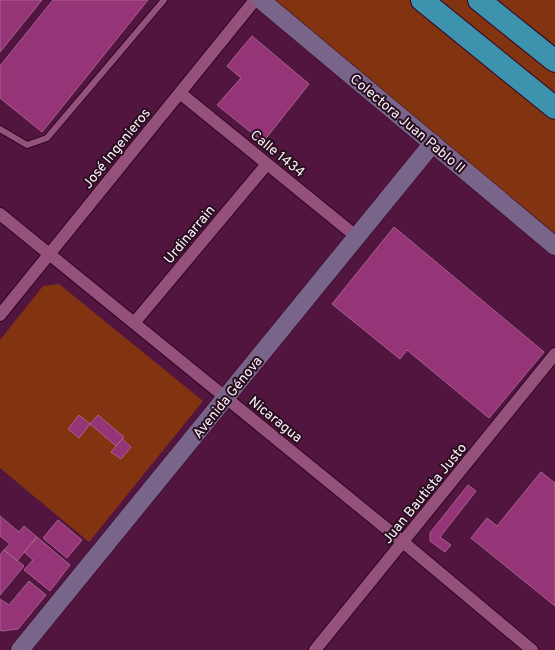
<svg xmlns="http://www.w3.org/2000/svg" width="555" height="650" font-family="Overpass,sans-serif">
<rect width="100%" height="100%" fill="#521540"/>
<!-- green -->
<path fill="#823410" d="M261 0H555V246Z
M59 284 203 401 89 542 0 468V340L43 286Z"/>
<!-- building -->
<path fill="#953477" stroke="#a6628d" d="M0 0H42L0 52Z
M53 0H148L42 132 0 98V66Z
M252 36 309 84 263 142 217 105 241 78 227 66Z
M394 227 544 352 489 418 407 350 400 359 332 304Z
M79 415 90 424 79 438 68 429Z
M98 415 124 437 116 446 90 424Z
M122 439 131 447 121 459 111 452Z
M541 472 555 483V606L471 538 487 518 497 526Z
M468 485 476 491 440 537 451 545 445 552 430 541V533Z
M0 516 19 532 24 526 37 537 17 561 4 550 10 544 0 536Z
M58 520 82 540 67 558 43 538Z
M37 537 70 565 50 591 24 570 33 560 24 552Z
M4 550 24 566 0 595V555Z
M29 581 46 595 18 629 2 631 0 630V599L9 605Z"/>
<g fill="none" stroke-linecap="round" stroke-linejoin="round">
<!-- lane casing -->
<g stroke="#310324" stroke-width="8">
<path id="lane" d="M0 129 27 145 47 138 164 0"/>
</g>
<!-- street casing -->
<g stroke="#310324" stroke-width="14">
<path id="street" d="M180 93 357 237
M0 214 403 542 532 650
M0 315 255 0
M134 323 267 164
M315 650 555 354"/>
</g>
<!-- secondary casing -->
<g stroke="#310324" stroke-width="19">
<path id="secondary" d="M261 0 555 246
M20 650 433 143"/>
</g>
<!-- highway casing -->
<g stroke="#310324" stroke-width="24">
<path id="highway" d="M422 0 555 108
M479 0 555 61"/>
</g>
<!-- lane -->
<use href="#lane" stroke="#93517b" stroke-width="6"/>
<!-- street -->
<use href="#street" stroke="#93517b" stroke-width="12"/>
<!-- secondary -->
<use href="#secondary" stroke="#79658a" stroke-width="18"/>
<!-- highway -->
<use href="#highway" stroke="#3d93ae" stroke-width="22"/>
</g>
<g text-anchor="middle" stroke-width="4" stroke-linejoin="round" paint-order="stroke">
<!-- street labels -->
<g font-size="14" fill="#faf2f7" stroke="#290e20">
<text transform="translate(408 123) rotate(40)" y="5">Colectora Juan Pablo II</text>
<text transform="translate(116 148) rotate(-51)" y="5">José Ingenieros</text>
<text transform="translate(278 153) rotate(39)" y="5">Calle 1434</text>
<text transform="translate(189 234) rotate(-50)" y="5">Urdinarrain</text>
<text transform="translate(227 397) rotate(-51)" y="5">Avenida Génova</text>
<text transform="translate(276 419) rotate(39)" y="5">Nicaragua</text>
<text transform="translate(424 493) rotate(-51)" y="5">Juan Bautista Justo</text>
</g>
</g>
</svg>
